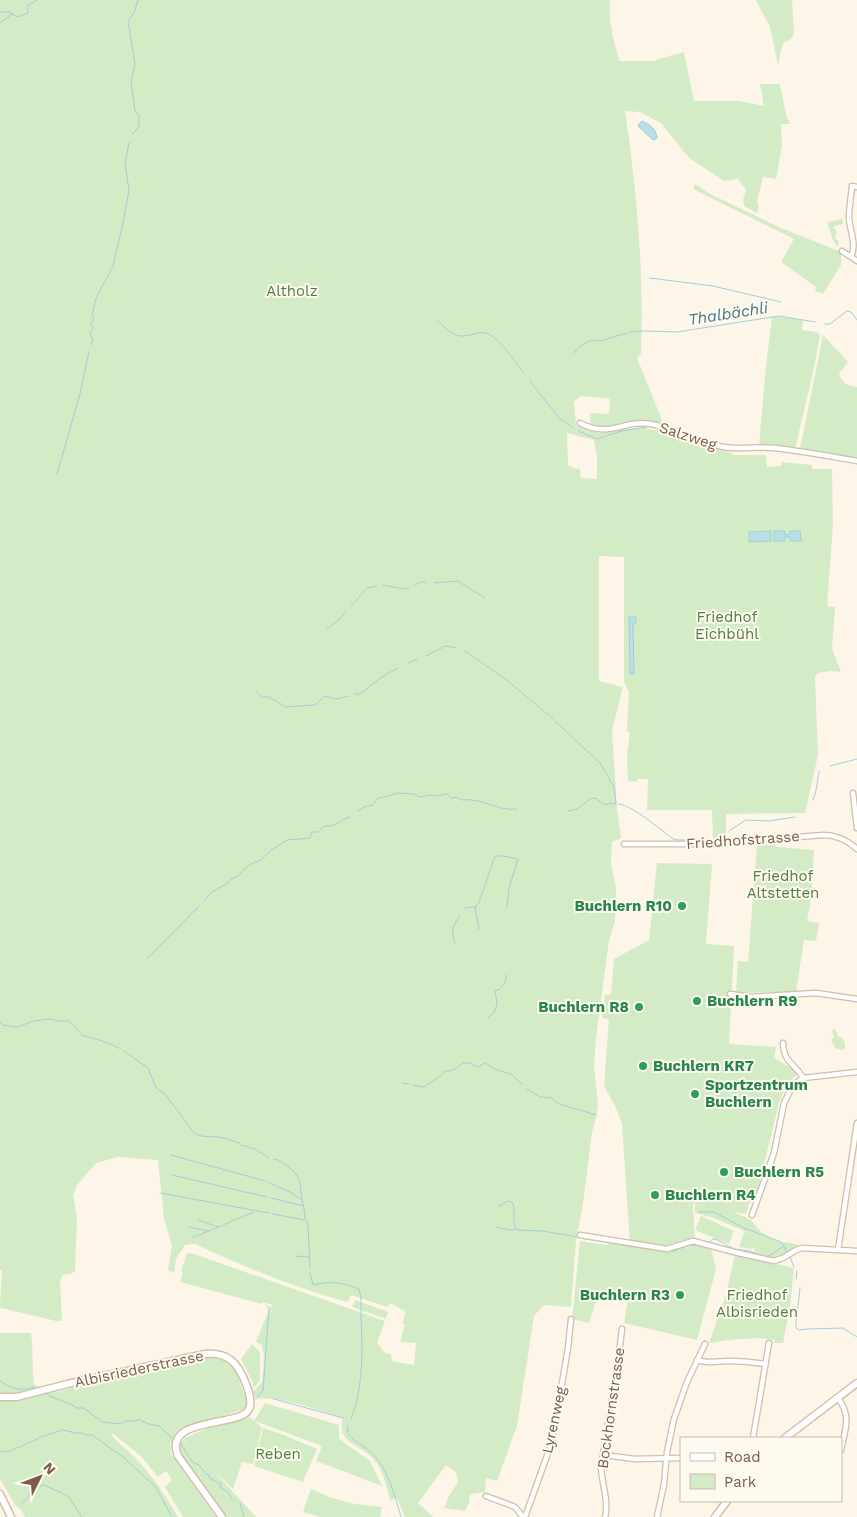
<svg xmlns="http://www.w3.org/2000/svg" width="857" height="1517" font-family="'Work Sans',sans-serif">
<rect width="100%" height="100%" fill="#fdf6e8"/>
<!-- green -->
<path fill="#d3ecc5" fill-rule="evenodd" d="M0 0H610C608 18 614 45 620 61H653L684 52 694 101H739L764 106 760 84H780L786 115 790 124H781L782 146 776 179 763 177 757 201 759 207 757 213 744 206 743 200 746 190 738 179 724 181 689 158 661 123 640 112 625 111C637 191 644 273 641 354L637 358 662 420 659 424C636 420 614 428 591 426L590 413 609 414 610 399 581 396 574 402 576 425 599 433 642 427 653 430H657L732 453 733 455H766L767 467 781 466V462L812 465V469H832L833 525 827 606 835 607 832 648 841 672 830 671 818 673 815 677 818 755 805 813 726 814V839L713 840 712 810H647L648 779H637V782L628 781 627 754 630 732 627 731 629 692 624 682V557L599 556V681L623 687 612 731 617 809 621 838 612 842 611 863 616 888 615 921 609 940 596 1038 594 1066 598 1104 596 1119 592 1132 583 1204 576 1241 571 1307 544 1305 534 1316 517 1426 497 1481 486 1478 485 1492 470 1494 469 1503 465 1511 444 1508 449 1496 458 1482 456 1472 446 1465 418 1503 433 1517H404L403 1512 397 1498 390 1501C387 1487 384 1473 375 1461 367 1449 349 1446 343 1434 341 1430 342 1423 342 1418 316 1410 283 1396 255 1399L253 1392 262 1382 264 1357 262 1345 256 1342 270 1307 273 1305 263 1302 262 1304 180 1282 183 1273 181 1272 187 1253 190 1254 191 1253 385 1321 377 1343 385 1353 391 1354 392 1361 414 1365 416 1343 400 1342 405 1324 402 1323 406 1312 391 1303 387 1307 351 1295 348 1302C295 1288 245 1267 195 1244L185 1245 176 1259 174 1273 168 1270 172 1246 164 1218 158 1160 118 1157 96 1163 77 1185 73 1195 77 1217 75 1271 71 1274 63 1275 60 1280 62 1321H56L1 1308 0 1305 2 1270H0ZM567 433 594 440 597 457V479L581 478 580 469 573 468 568 465Z
M756 0H792L794 33 791 39 783 43 778 65 770 27Z
M695 184 710 194 781 228 841 252V265L823 294 815 291 816 287 781 262 794 239 693 189Z
M843 219V224L833 227 834 229H836L837 235H835L836 240H838L839 246H837L833 240 827 222Z
M772 316 803 320 802 330 817 332 820 335 814 368 795 449 759 446 765 376Z
M823 335 848 362 839 374C843 384 847 386 857 387V459L800 449Z
M775 844 776 847 814 850 811 900 807 921 819 923 816 941 804 940 796 992 736 993 738 961 748 962 757 845Z
M657 863 712 864 706 944 734 946 729 1044 776 1047 774 1058 797 1071 799 1073 786 1085 779 1103 755 1201 749 1204 746 1214 734 1212 751 1220 762 1233 777 1241 798 1244 796 1250C782 1257 770 1262 756 1253L753 1246V1249L739 1247 744 1232 751 1234 714 1218 695 1213V1204L699 1205 693 1203 695 1240 711 1248 716 1269 697 1340 624 1323 628 1299 598 1295 589 1323 572 1319 580 1241 607 1245 611 1242 630 1244 622 1124 617 1110 604 1086 609 1019 602 1018 605 995H611L614 959 649 940Z
M835 1029 838 1036C844 1038 846 1042 845 1049L842 1050C835 1049 833 1046 831 1039L834 1038 832 1030Z
M701 1216 734 1231 729 1244 695 1230Z
M735 1254 794 1268 790 1306 783 1343H774L775 1340C753 1336 731 1340 709 1343L726 1295Z
M355 1300 388 1312 386 1319 352 1307Z
M0 1333H31C34 1354 31 1375 36 1396L115 1379 205 1357 222 1359 235 1370 248 1404 242 1410 184 1427 175 1433 189 1446 183 1439 212 1426 240 1420 250 1417 254 1421 265 1403 339 1425V1439L370 1461 382 1486 316 1461 322 1446 255 1421 262 1428 253 1464 242 1462 233 1489 212 1469 256 1517H225L181 1453 170 1442 171 1454 216 1517H183L165 1487 172 1480 166 1471 158 1477 141 1456 111 1432C113 1440 123 1446 129 1452 149 1470 164 1493 178 1517H25L21 1510 15 1505 0 1479Z
M252 1344 260 1352V1381L253 1388V1383L241 1359Z
M263 1428 284 1435 317 1449 303 1482 254 1466Z
M311 1489 332 1498 354 1504 382 1507 380 1517H320L303 1512Z"/>
<!-- water -->
<path fill="#bbdfe8" stroke="#a1ceda" d="M642 121C650 125 656 128 657 138L655 140 652 139 639 127 638 125Z
M771 531V541L749 542V532Z
M774 531H785V535L790 534V531H800L801 541H790V537H785V541H774Z
M629 617H636V624H633L634 674H630Z"/>
<g fill="none" stroke-linecap="round" stroke-linejoin="round">
<!-- stream -->
<path stroke="#a1ceda" stroke-width="1" d="M0 12H9L18 17 28 13 27 6 37 0
M0 23 12 14
M132 135 139 126V116L135 111 131 82 135 64 128 21 134 13 138 0
M650 278 713 286 781 302
M437 320C445 327 452 337 463 336 471 336 478 331 486 333 497 335 517 364 524 373
M825 324H830L847 311 851 312 857 320
M644 331 677 332 779 316 815 322
M630 332 643 331
M91 345 93 340 90 333 93 327 90 324 94 320 92 316 96 298 113 266 123 223 129 190 125 164 129 143
M574 353C580 345 590 338 600 341L627 333
M530 381 559 418 572 427
M578 431 597 439 621 431 647 427
M57 474 80 394 89 352
M434 583 458 581 485 598
M383 585 403 589 408 588
M415 585 421 582H426
M351 606 367 588 376 586
M327 629 340 619 345 612
M465 651 508 681 529 699
M426 656 445 646 456 648
M407 664 417 659
M256 691 262 697H269L286 707 315 705 325 696 336 699 349 696
M354 694H360L380 678 398 668
M531 700 553 719
M555 721 600 763 614 787 616 804
M830 766 857 759
M813 800C817 790 817 782 819 772L820 771
M619 804C633 806 660 829 673 839L678 840H702
M358 811 364 807 373 805 378 798 392 795 397 793 414 794 420 797 431 795 437 796 447 794 451 798 457 797 462 800C482 797 498 812 517 809
M568 811 577 809 590 799 595 798 605 805 611 803 616 804
M729 831 746 820 769 821 795 817
M204 901C208 896 211 892 217 889 222 886 228 885 231 879L238 876 243 870 251 864 261 860 270 851 287 840 310 838 312 832H318L325 826C337 827 340 819 350 817
M475 907 479 929
M465 908 475 907 480 901V897L482 894 495 856H503L518 859 509 888 507 907
M455 943C450 930 453 927 460 915
M147 959 199 906
M488 1017 494 1013 497 1004 495 990H499C503 984 507 983 506 975
M0 1023 3 1025 17 1027 34 1021 50 1019 59 1021H68L73 1024 83 1036C92 1037 112 1044 121 1049
M124 1051 148 1068 156 1088 165 1094 194 1133C203 1139 214 1135 224 1138 230 1139 234 1142 240 1143L242 1146H248L250 1148 255 1149 269 1158
M403 1083 409 1084
M413 1085 424 1087 442 1075 445 1071C452 1072 458 1067 463 1063H469L478 1067 485 1063 497 1070 511 1074 522 1084
M527 1089 540 1097 552 1098 559 1104 596 1115
M171 1155 265 1181
M273 1159C279 1159 282 1162 287 1166 302 1176 300 1185 302 1201 303 1204 304 1206 304 1209 305 1215 304 1219 308 1224L310 1268
M172 1175 267 1197
M268 1182 292 1193 302 1200
M160 1193 269 1213
M271 1198 304 1206
M498 1207 508 1201 512 1202C517 1211 510 1222 518 1230L543 1231 578 1237
M699 1212H714L744 1228 781 1242 784 1246
M273 1214 304 1220
M198 1220 218 1227
M189 1227 208 1231
M496 1227 511 1230 516 1229
M192 1238 254 1212
M581 1238 593 1240
M595 1240 617 1244
M709 1243 713 1239H716L734 1249 750 1251 765 1257 769 1256 784 1246 787 1253
M621 1245 656 1250
M660 1251H674L688 1245 705 1246
M295 1256 309 1257
M790 1257 794 1267
M310 1273 313 1285C331 1281 342 1282 359 1289 362 1299 361 1309 361 1320 363 1351 363 1389 351 1419
M796 1279 797 1271
M800 1288 796 1323V1328L799 1330 807 1329 843 1328 857 1337
M0 1381C16 1391 19 1391 37 1386
M46 1393 50 1396 72 1405 76 1408H84L102 1422 121 1424 126 1421H136L139 1419C141 1422 156 1426 159 1426L172 1438
M257 1397 263 1391 269 1308 266 1305
M274 1399 343 1418
M348 1426C343 1440 365 1444 372 1453 388 1469 395 1496 401 1517
M181 1444 192 1462 199 1465 206 1474 209 1475V1478L221 1484 220 1487 229 1493 232 1499
M0 1450 1 1452 10 1451 44 1436 63 1430 75 1433H82L86 1435H92L122 1456 155 1486 172 1517
M23 1503 34 1489 44 1485 68 1496 82 1517
M240 1503 244 1517"/>
<!-- street casing -->
<g stroke="#d0bead" stroke-width="7">
<path id="street" d="M842 251 857 261
M851 257C857 244 850 232 849 218 849 208 851 197 852 186L857 187
M580 423C611 439 623 419 651 424 676 428 698 443 724 447 740 450 757 446 774 448 802 451 829 456 857 461
M853 793 857 828
M624 844H714L823 835C837 835 847 840 857 849
M730 994 752 997 816 993 857 999
M783 1043C784 1064 795 1063 803 1078
M752 1215 774 1153 784 1103 793 1085 803 1078 857 1072
M580 1235 667 1249 693 1241 734 1252 774 1261 783 1258 796 1250 802 1248 857 1251
M838 1250 857 1123
M697 1360C706 1364 719 1361 729 1361 741 1361 753 1362 765 1364
M838 1398C852 1416 845 1430 841 1450
M753 1438 769 1343
M604 1455 635 1459 681 1458
M486 1496 515 1507 523 1517
M525 1517 552 1442 568 1348 571 1319
M605 1517C609 1502 602 1484 601 1468L619 1354 622 1329
M657 1517 664 1484 667 1452 674 1419 687 1382 705 1344"/>
</g>
<!-- secondary casing -->
<g stroke="#d3bfaa" stroke-width="9">
<path id="secondary" d="M0 1397H17L67 1384 205 1354C214 1353 223 1354 231 1360 241 1368 257 1402 247 1412 234 1426 162 1418 178 1456L222 1517
M785 1438 857 1383
M0 1494 11 1517
M715 1517 727 1501"/>
</g>
<!-- street -->
<use href="#street" stroke="#fff" stroke-width="4.5"/>
<!-- secondary -->
<use href="#secondary" stroke="#fff" stroke-width="6"/>
</g>
<!-- markers -->
<g fill="#2e9e5b" stroke="#fffaef" stroke-width="2">
<circle cx="682" cy="906" r="5"/>
<circle cx="697" cy="1001" r="5"/>
<circle cx="639" cy="1007" r="5"/>
<circle cx="643" cy="1066" r="5"/>
<circle cx="695" cy="1094" r="5"/>
<circle cx="724" cy="1172" r="5"/>
<circle cx="655" cy="1195" r="5"/>
<circle cx="680" cy="1295" r="5"/>
</g>
<g text-anchor="middle" stroke-width="4" stroke-linejoin="round" paint-order="stroke">
<!-- park labels -->
<g font-size="15" fill="#517f42" stroke="#fffaef">
<text x="292" y="296">Altholz</text>
<text x="727" y="622">Friedhof<tspan x="727" dy="17">Eichbühl</tspan></text>
<text x="783" y="881">Friedhof<tspan x="783" dy="17">Altstetten</tspan></text>
<text x="757" y="1300">Friedhof<tspan x="757" dy="17">Albisrieden</tspan></text>
<text x="278" y="1459">Reben</text>
</g>
<!-- street labels -->
<g font-size="15" fill="#795d4b" stroke="#fffaef">
<text transform="translate(688 436) rotate(18)" y="5">Salzweg</text>
<text transform="translate(743 840) rotate(-4)" y="5">Friedhofstrasse</text>
<text transform="translate(139 1369) rotate(-12)" y="5">Albisriederstrasse</text>
<text transform="translate(611 1408) rotate(-82)" y="5">Bockhornstrasse</text>
<text transform="translate(554 1420) rotate(-78)" y="5">Lyrenweg</text>
</g>
<!-- leisure labels -->
<g font-size="15" font-weight="bold" fill="#27864d" stroke="#fffaef" text-anchor="start">
<text x="672" y="911" text-anchor="end">Buchlern R10</text>
<text x="707" y="1006">Buchlern R9</text>
<text x="629" y="1012" text-anchor="end">Buchlern R8</text>
<text x="653" y="1071">Buchlern KR7</text>
<text x="705" y="1090">Sportzentrum<tspan x="705" dy="17">Buchlern</tspan></text>
<text x="734" y="1177">Buchlern R5</text>
<text x="665" y="1200">Buchlern R4</text>
<text x="670" y="1300" text-anchor="end">Buchlern R3</text>
</g>
<!-- water labels -->
<g font-size="16" font-style="italic" fill="#407785" stroke="#fffaef">
<text transform="translate(728 313) rotate(-9)" y="6">Thalbächli</text>
</g>
</g>
<!-- legend -->
<rect x="680" y="1437" width="162" height="65" fill="#fffaef" stroke="#c9bbad"/>
<rect x="690" y="1453" width="25" height="8" fill="#ffffff" stroke="#c9bbad"/>
<text x="724" y="1462" font-size="15" fill="#795d4b">Road</text>
<rect x="690" y="1474" width="25" height="15" fill="#d3ecc5" stroke="#c9bbad"/>
<text x="724" y="1487" font-size="15" fill="#795d4b">Park</text>
<!-- north arrow -->
<g transform="translate(40 1477) rotate(48)" stroke="#fffaef" stroke-width="4" paint-order="stroke">
<path d="M0-4L9 19L0 12L-9 19Z" fill="#795d4b"/>
<text y="-8" font-size="14" font-weight="bold" text-anchor="middle" fill="#795d4b">N</text>
</g>
</svg>
